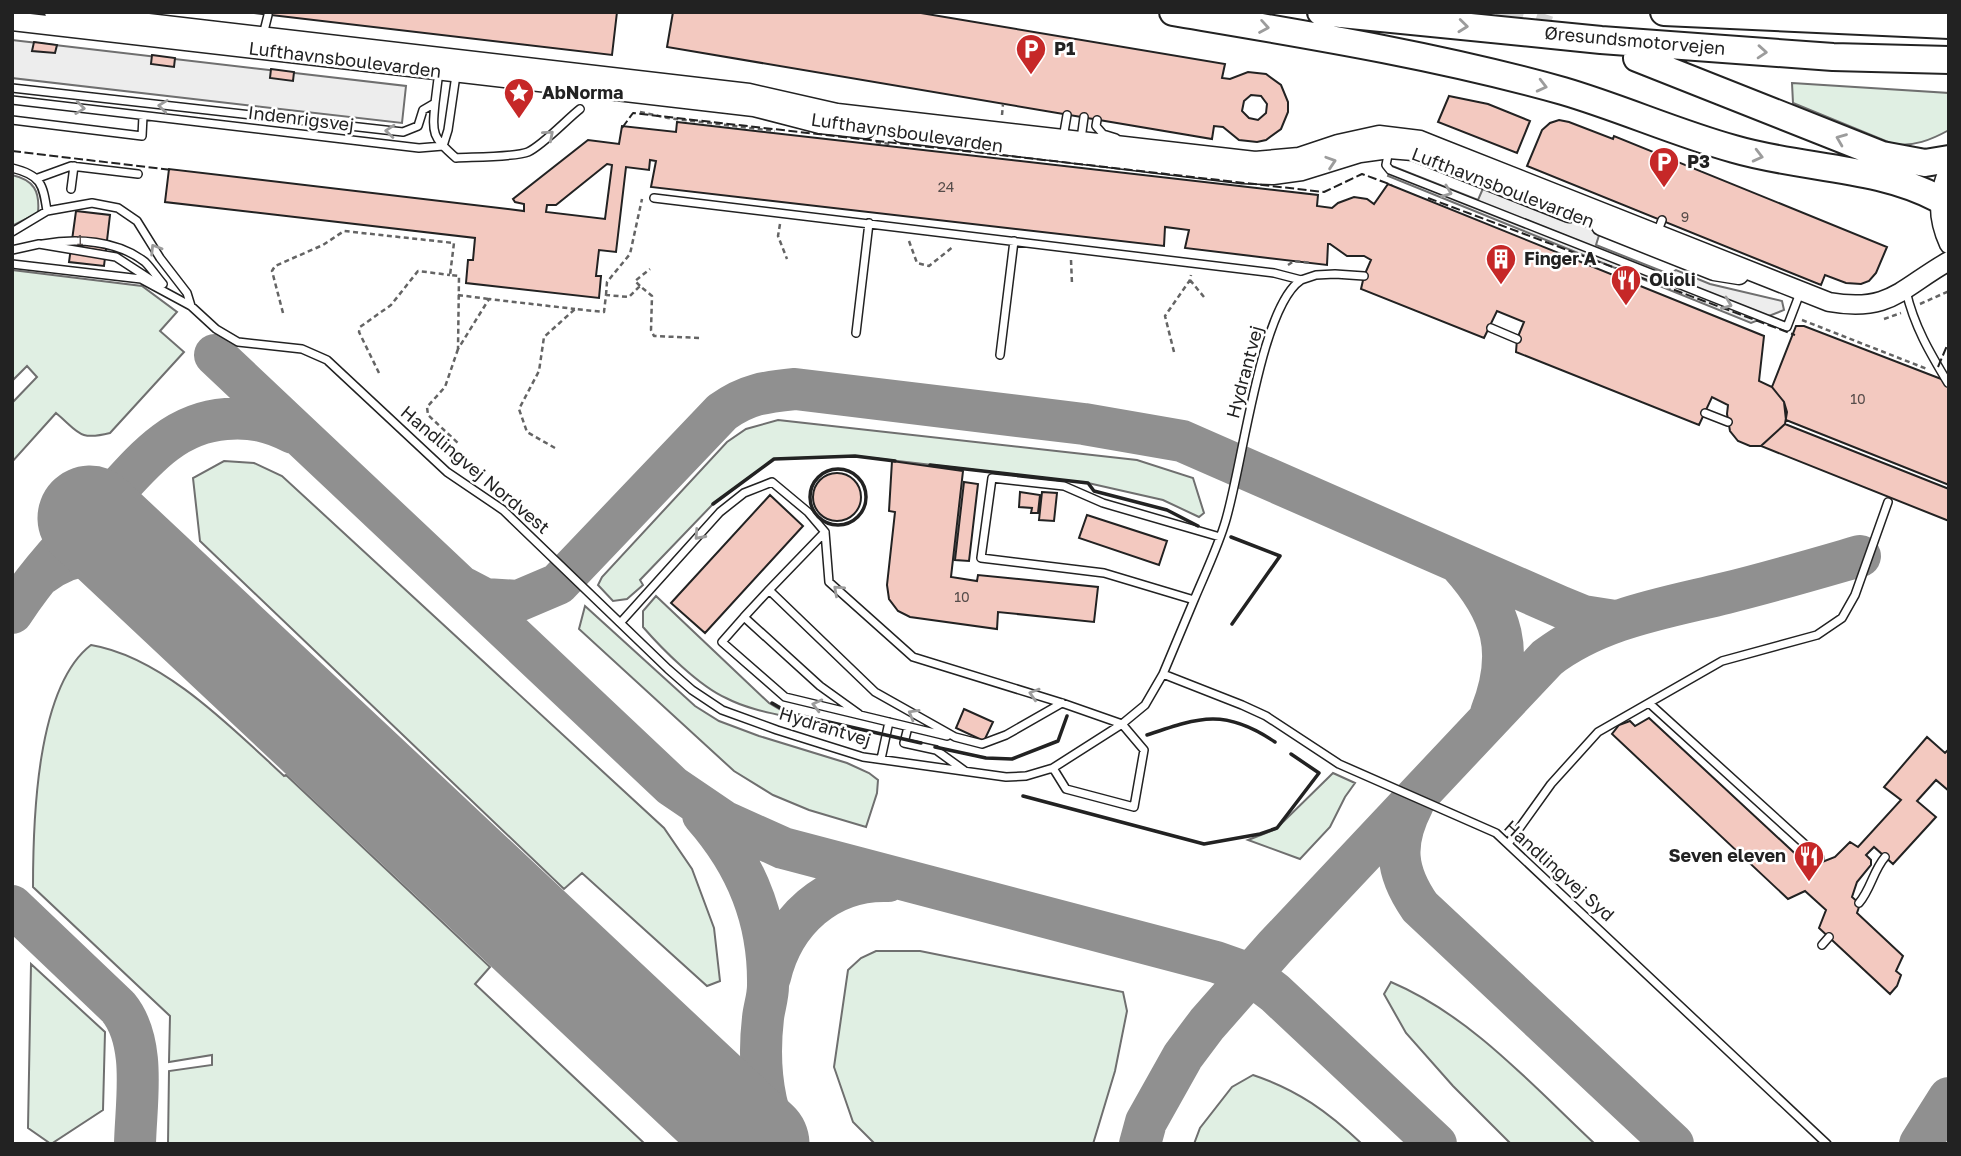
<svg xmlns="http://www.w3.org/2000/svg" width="1961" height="1156" font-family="'Golos Text',sans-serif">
<rect width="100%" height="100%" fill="#fff"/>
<!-- green -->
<path fill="#e0efe3" stroke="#6f6f6f" stroke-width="2" d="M1792 83 1949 93V130C1931 140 1913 147 1893 144L1793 103Z
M12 175C34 180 40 191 38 213L12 226Z
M12 270 142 286 177 312 160 331 184 352 110 433C78 441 79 432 56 413L12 462V403L37 377 27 366 12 381Z
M778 420 1137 460 1193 478 1204 513 1199 517 1163 500 1088 483 855 456 774 459 713 504 640 580 643 585 627 599 613 601 598 585 602 577 727 442 746 429Z
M224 461 254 463 282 476 664 828 692 869 714 928 720 981 707 986 582 873 564 889 200 541 193 478Z
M656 596 769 703 794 718C771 713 747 709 726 698 699 686 662 649 643 627V611Z
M585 606 695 706 719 721 759 736 847 763 869 773 878 780 877 793 866 827 809 810 773 795 734 771 579 629Z
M91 645C163 657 232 728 284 776L286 775 490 967 475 984 645 1144H168L169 1071 212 1065V1055L169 1062 170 1016 33 887C33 822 36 687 91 645Z
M1333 773 1355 783 1345 797 1330 827 1300 859 1248 840 1276 829Z
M876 951H920L1123 992 1127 1011 1115 1071 1093 1144H875L853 1122 834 1067 848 970 861 958Z
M31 964 105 1032 103 1110 51 1144 28 1128Z
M1391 982C1471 1016 1532 1085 1595 1144H1511L1453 1086 1406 1033 1384 994Z
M1253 1075C1298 1090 1328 1112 1362 1144H1194L1200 1128 1232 1087Z"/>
<!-- parking -->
<path fill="#ededed" stroke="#6f6f6f" stroke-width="2" d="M12 40 406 86 402 123 12 78Z
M1392 166 1478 200 1484 186 1600 232 1596 245 1669 274 1676 270 1710 284 1782 301 1784 310 1751 323 1388 176Z"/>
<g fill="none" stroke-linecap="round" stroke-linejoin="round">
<!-- taxiway -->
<path stroke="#909090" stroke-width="42" d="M215 355 672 786 725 822 783 848 1216 962 1250 974 1275 993 1436 1144
M1460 564C1503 612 1515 652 1491 713
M42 574C80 546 111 552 149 574
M464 588 485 599 518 601 558 584 722 412C747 394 765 392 795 389L1084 424 1182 441 1561 607 1583 616 1615 621
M12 613C38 573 69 540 102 506 138 468 169 423 226 419 251 417 270 421 293 433
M1413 804C1393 843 1395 871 1420 907L1673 1144
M703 815C747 865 769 920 768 986 768 997 764 1008 763 1018 758 1061 762 1105 781 1144
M12 906 118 1007C147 1042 136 1101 135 1144
M770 977C783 921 828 879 888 881
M1140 1144 1146 1122 1183 1056 1207 1024 1275 947 1547 658C1599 618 1665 608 1726 593 1771 582 1815 569 1860 556
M1920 1144 1949 1098"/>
<!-- runway -->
<path stroke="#909090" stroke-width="105" d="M90 518 757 1144"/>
</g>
<!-- building -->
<path fill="#f3c9c0" stroke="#222" stroke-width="2" fill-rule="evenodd" d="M246 12H617L612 55Z
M673 12H915L1225 64 1222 78 1230 79 1248 72 1266 74 1281 85 1288 102V112L1281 129 1266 140 1257 142 1239 140 1223 127 1214 126 1212 139 667 47ZM1251 95 1261 96 1267 104 1266 113 1258 120 1249 118 1242 111 1244 101Z
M34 42 57 45 55 53 32 51Z
M152 55 175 58 174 67 151 64Z
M271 69 294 72 293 81 270 78Z
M1449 96 1488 104 1530 121 1517 153 1438 122Z
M1559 120 1569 122 1613 139 1614 136 1887 247 1876 273 1869 281 1861 284 1846 283 1825 275 1821 285 1527 166 1542 130 1550 123Z
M677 122 1318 195 1317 206 1332 208 1338 203 1354 197 1367 199 1374 204 1388 184 1764 336 1759 381 1772 387 1784 402 1787 412 1785 424 1761 446H1750L1738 441 1730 431 1727 414 1728 405 1712 397 1699 425 1516 352 1517 339 1524 322 1497 311 1484 338 1361 289 1364 276 1371 260 1364 256H1347L1330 244H1328L1327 265 1185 248 1189 230 1165 227 1164 246 651 187 656 161 650 160 649 170 626 167 616 252 599 250 596 276H601L599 298 466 283 468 260H473L475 238 165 202 169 169 524 211V204L515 202 513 199 588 140 619 144 622 126 676 132ZM607 164 612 165 605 219 546 212 547 205H556Z
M76 211 110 215 104 266 69 262Z
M1796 326H1804L1949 382V485L1786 420 1784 402 1772 387Z
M1785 424 1949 489V521L1761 446Z
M892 461 963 471 951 577 977 581 978 575 1098 587 1094 622 998 612 997 629 910 617 898 611 889 599 887 585 895 512 889 511Z
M813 497a24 24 0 1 1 48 0a24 24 0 1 1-48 0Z
M964 482 978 484 969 561 955 560Z
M1020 492 1040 495 1038 513H1031L1032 508 1019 507Z
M1042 492 1057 493 1054 521 1039 520Z
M770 495 803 526 705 633 671 603Z
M1087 515 1167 541 1159 565 1079 538Z
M964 709 993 722 984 741 956 728Z
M1649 718 1802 860 1809 857 1817 864 1835 857 1850 842 1858 847 1901 800 1884 787 1927 737 1945 753 1949 749V791L1936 780 1917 801 1936 817 1893 864 1874 847 1866 855 1871 860V865L1857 882 1852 897 1860 904 1857 913 1903 956 1896 971 1901 975 1897 986 1890 994 1819 928 1826 910 1805 891 1788 899 1612 734 1619 725 1630 721 1635 726Z"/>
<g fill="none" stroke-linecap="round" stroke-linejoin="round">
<!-- motorway-tunnel -->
<path stroke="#d3d3d3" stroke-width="26" stroke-dasharray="26 13" stroke-linecap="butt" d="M1497 12 1549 29"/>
<!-- service casing -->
<g stroke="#222" stroke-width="10">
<path id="service" d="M263 35 268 15
M12 88 403 132 418 126 423 110 435 103 439 71
M12 100 419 148 443 146
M435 103C432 134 432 137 456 158 471 157 517 157 528 152 543 145 566 120 580 109
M12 120 142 136 143 116
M1097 120 1096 126 1103 134 1116 138
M1063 138 1067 115
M1081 139 1084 117
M443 146 448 130 456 75
M1389 150 1386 165 1390 170 1787 327 1800 293
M12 168C41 175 43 184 47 211
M38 178 71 166 138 174
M71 189 74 166
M654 198 1274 273 1301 280 1316 275 1335 274 1364 276
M12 232 47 211 92 203 118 208 137 221 160 258 187 293 191 306
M1653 232 1659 228 1662 220
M43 244C76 238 117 240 145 262 151 268 157 277 163 284
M12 250 39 244 116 257 159 285
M12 264 141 279 191 306 216 329 238 342 302 349 327 360 447 472 503 510 668 669 692 690 722 710 777 730 863 757 1006 777 1026 776 1053 768
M1906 291C1914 326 1930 353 1948 383
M1491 328 1517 339
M856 333 869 223
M1000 355 1014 241
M1705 413 1728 422
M825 532 769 590 875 692 955 737 982 744 1006 735 1062 703
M769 590 744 617 820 686 859 714
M1194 600C1204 576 1216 551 1224 526 1242 473 1259 308 1301 280
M744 617 722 642 785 697 947 736
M621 622 720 512 744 493 772 482 808 512 825 532 829 582 913 657 1062 703 1122 724 1144 750 1134 807 1066 789 1053 768 1122 724 1145 705 1163 674 1242 705 1266 716 1339 764 1496 833 1827 1144
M1163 674 1194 600 1104 573 981 558 992 478 1064 486 1103 503 1220 537
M1649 703 1820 858
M908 727 904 743 936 750 965 771
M881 759 889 722
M1508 844 1551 784 1598 732 1722 661 1817 635 1842 618 1855 595 1888 502
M1859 903C1871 889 1873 871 1885 857
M1822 945 1829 937"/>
</g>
<!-- tertiary casing -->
<g stroke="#222" stroke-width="21">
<path id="tertiary" d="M54 12 749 93 837 113 1255 161 1299 157 1338 144 1379 135 1420 140 1440 148 1829 302C1890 313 1901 288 1949 261
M12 21 754 107 820 124 866 129
M901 133 1243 174 1273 175 1302 171 1360 153 1389 149 1413 151 1569 213
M1949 169C1937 195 1937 218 1949 244
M1601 226 1714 271 1739 275"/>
</g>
<!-- motorway casing -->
<g stroke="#222" stroke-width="30">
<path id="motorway" d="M1173 12C1303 34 1435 55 1563 91 1621 108 1676 133 1734 149 1802 169 1877 166 1939 199
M1321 12 1601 40 1833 57 1949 60
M1664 12 1949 25
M1637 58 1882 155 1925 163 1949 159"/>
</g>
<!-- path -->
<path stroke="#646464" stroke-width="2.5" stroke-dasharray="5 3.5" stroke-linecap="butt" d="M640 112 668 118 775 131
M1002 115 1003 104
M876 142 890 144
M780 224 778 236 787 259
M909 241 917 263 929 266 954 246
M1071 260 1072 284
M1288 265 1294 261 1312 263
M1190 280 1204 297
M640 286 635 281 650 269
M458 295 489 299
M606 295 607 282 630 254 642 199
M1920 304 1949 291
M283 313 272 271 275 266 323 245 344 231 454 243 450 275 459 276 458 349 489 299 575 309
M1884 319 1901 313
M1802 320 1927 369
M458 349 445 387 427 407 428 415 459 444
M1174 352 1165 316 1190 280 1191 275
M379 373 359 332 360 327 391 305 418 271 450 275
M555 448 527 432 519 409 539 371 544 337 575 309 604 312 606 295 629 297 640 286 652 296 651 330 654 336 700 338"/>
<!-- service -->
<use href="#service" stroke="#fff" stroke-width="7"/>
<!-- tertiary -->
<use href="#tertiary" stroke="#fff" stroke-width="18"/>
<!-- motorway -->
<use href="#motorway" stroke="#fff" stroke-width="26"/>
<!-- fence -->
<path stroke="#222" stroke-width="2" stroke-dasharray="9 3.5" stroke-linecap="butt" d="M622 128 633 113 1324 192 1362 174 1392 185
M12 151 172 170
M1428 198 1795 335
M1938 367 1949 341"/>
<!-- wall -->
<path stroke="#222" stroke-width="3.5" d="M930 465 1088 483 1094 491 1167 510 1198 526
M810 497a28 28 0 1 1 56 0a28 28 0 1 1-56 0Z
M713 504 774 459 855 456 895 461
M1231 537 1280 556 1232 624
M772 703 789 713 921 743
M1147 735C1200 717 1225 708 1275 742
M935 747 986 758 1012 759 1058 741 1067 716
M1023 796 1204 844 1260 834 1277 828 1319 773 1291 754"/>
</g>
<!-- one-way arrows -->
<defs><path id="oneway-chevron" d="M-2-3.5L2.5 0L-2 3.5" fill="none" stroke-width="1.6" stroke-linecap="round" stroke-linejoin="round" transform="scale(1.75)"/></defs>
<g stroke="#9c9c9c">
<use href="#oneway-chevron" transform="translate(1463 26) rotate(6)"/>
<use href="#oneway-chevron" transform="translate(1264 27) rotate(10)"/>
<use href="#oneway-chevron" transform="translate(1762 52) rotate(4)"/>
<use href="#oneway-chevron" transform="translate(1542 86) rotate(14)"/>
<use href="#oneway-chevron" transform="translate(163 106) rotate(-173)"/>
<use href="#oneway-chevron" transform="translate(80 108) rotate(7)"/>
<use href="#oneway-chevron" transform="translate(390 131) rotate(-175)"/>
<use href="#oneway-chevron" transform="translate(549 135) rotate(-41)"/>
<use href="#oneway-chevron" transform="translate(1841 139) rotate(-158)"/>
<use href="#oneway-chevron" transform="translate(1758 156) rotate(14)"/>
<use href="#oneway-chevron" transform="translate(1331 162) rotate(-18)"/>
<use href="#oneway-chevron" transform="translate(1447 192) rotate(21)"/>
<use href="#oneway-chevron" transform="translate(155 249) rotate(-122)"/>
<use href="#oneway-chevron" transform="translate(1727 304) rotate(21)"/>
<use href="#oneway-chevron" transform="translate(699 535) rotate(132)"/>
<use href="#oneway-chevron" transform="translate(838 590) rotate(-138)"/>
<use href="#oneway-chevron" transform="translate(1034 694) rotate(-163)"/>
<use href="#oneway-chevron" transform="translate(817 705) rotate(-166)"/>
<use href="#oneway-chevron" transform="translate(913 714) rotate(-150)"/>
</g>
<!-- icons -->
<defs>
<g id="parking-pin" transform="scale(1.575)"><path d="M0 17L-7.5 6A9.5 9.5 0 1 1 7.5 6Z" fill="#c62828" stroke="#fff"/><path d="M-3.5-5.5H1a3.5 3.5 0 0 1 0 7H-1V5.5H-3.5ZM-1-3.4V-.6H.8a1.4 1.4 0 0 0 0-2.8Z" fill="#fff"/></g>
<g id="sight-pin" transform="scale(1.575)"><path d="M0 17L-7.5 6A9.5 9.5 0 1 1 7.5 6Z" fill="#c62828" stroke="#fff"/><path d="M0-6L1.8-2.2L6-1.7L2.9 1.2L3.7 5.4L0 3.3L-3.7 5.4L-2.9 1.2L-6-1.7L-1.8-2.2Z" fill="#fff"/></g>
<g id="building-pin" transform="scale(1.575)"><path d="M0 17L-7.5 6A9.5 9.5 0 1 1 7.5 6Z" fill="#c62828" stroke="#fff"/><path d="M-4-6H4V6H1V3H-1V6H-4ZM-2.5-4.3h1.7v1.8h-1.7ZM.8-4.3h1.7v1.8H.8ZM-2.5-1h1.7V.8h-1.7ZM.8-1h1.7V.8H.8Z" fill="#fff"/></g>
<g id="restaurant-pin" transform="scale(1.575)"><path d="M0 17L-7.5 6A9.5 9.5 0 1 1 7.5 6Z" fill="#c62828" stroke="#fff"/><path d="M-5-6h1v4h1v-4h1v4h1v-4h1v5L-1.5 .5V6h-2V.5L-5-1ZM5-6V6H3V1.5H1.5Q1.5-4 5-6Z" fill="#fff"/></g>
</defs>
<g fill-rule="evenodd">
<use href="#parking-pin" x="1031" y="49"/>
<use href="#sight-pin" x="519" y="93"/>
<use href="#parking-pin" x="1664" y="162"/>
<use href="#building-pin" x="1501" y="259"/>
<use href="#restaurant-pin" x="1626" y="280"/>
<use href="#restaurant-pin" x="1809" y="856"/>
</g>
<g text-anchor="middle" stroke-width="5" stroke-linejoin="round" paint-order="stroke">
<!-- number labels -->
<g font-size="14" fill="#564c4a">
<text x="946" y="192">24</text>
<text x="1685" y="222">9</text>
<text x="80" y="245">1</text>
<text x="1858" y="404">10</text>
<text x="962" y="602">10</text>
</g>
<!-- street labels -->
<g font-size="18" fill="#222" stroke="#fff">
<text transform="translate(1635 41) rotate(5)" y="6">Øresundsmotorvejen</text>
<text transform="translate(345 60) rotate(7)" y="6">Lufthavnsboulevarden</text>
<text transform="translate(301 119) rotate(7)" y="6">Indenrigsvej</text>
<text transform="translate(907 133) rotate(8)" y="6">Lufthavnsboulevarden</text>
<text transform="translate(1503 188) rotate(21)" y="6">Lufthavnsboulevarden</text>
<text transform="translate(1245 372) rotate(-75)" y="6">Hydrantvej</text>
<text transform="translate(475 470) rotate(40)" y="6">Handlingvej Nordvest</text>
<text transform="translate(825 727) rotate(17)" y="6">Hydrantvej</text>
<text transform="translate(1559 871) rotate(42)" y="6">Handlingvej Syd</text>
</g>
<!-- poi labels -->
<g font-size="18" font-weight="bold" fill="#222" stroke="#fff" text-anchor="start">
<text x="1054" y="55">P1</text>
<text x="542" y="99">AbNorma</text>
<text x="1687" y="168">P3</text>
<text x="1524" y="265">Finger A</text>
<text x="1649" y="286">Olioli</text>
<text x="1786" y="862" text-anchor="end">Seven eleven</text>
</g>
</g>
<!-- border -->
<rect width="1961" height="1156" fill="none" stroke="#222222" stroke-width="28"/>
</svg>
